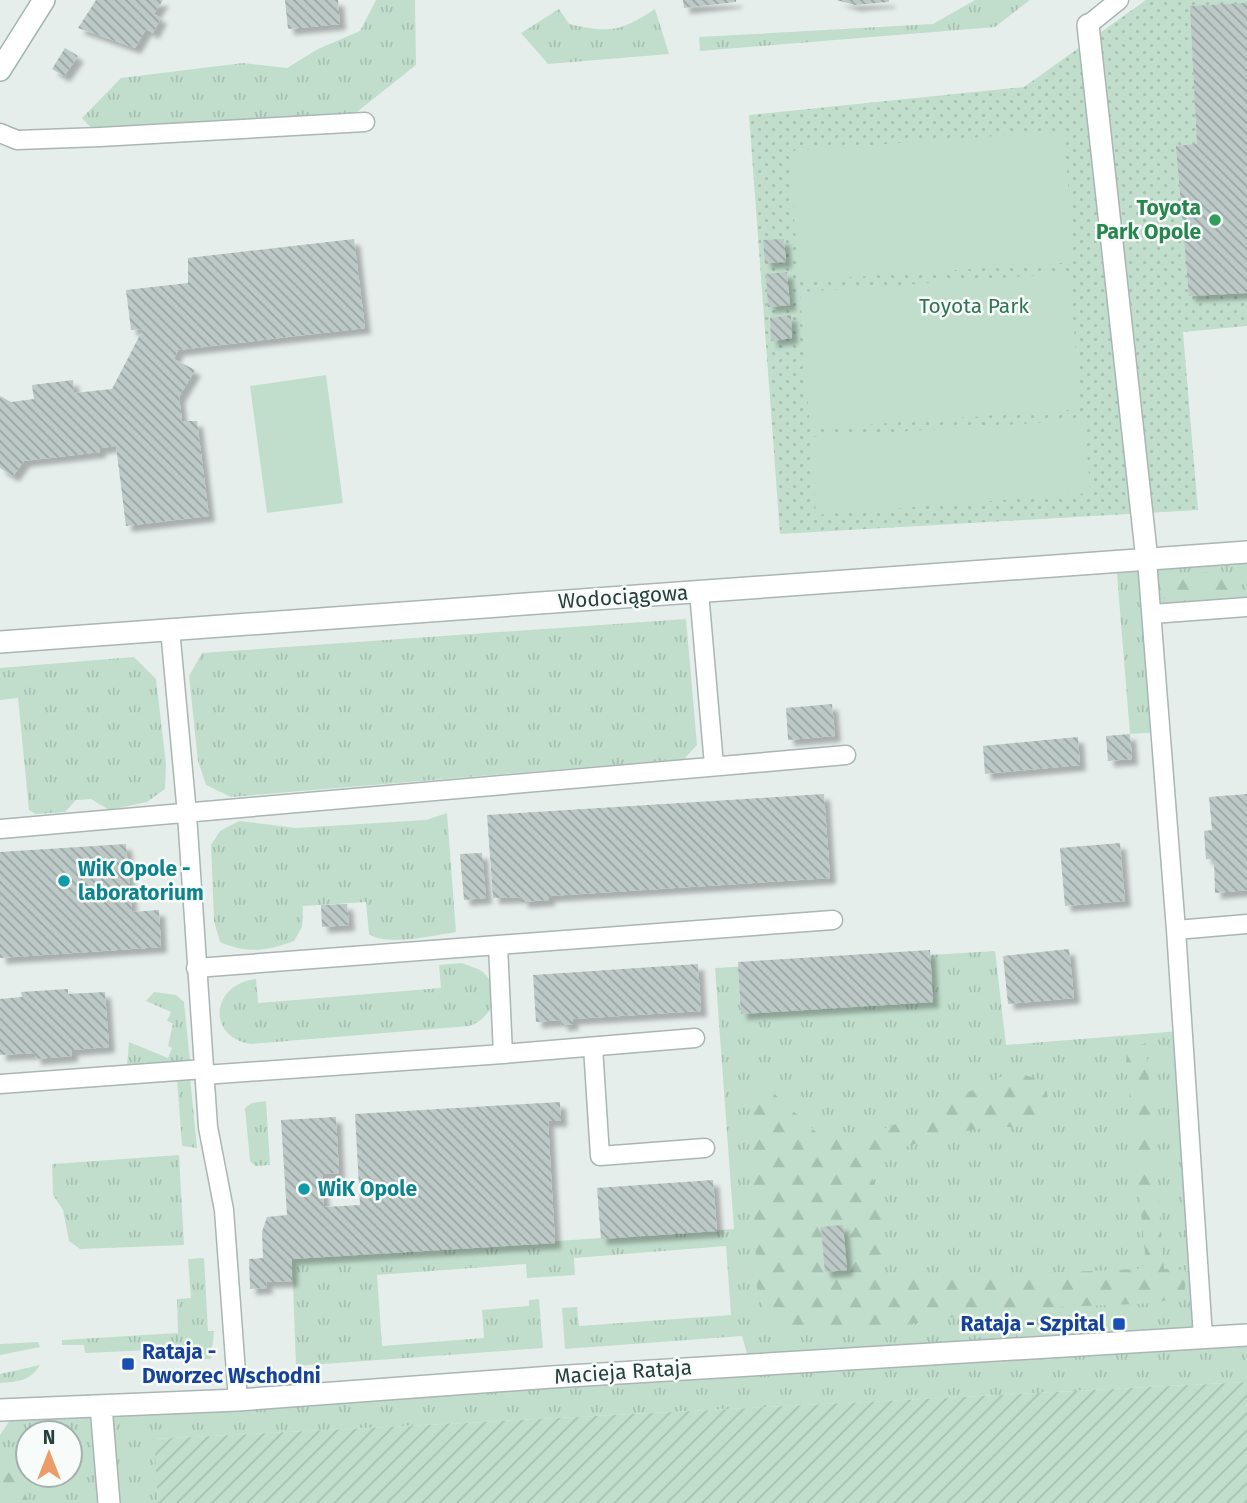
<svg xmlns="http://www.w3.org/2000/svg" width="1247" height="1503" font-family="'Fira Sans',sans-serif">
<defs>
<pattern id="grass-tufts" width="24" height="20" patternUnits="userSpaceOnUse" patternTransform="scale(1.75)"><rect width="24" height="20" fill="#c1decd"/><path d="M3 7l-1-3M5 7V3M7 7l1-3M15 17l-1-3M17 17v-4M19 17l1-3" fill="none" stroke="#a6c0b1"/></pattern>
<pattern id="forest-firs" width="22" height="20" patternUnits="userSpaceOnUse" patternTransform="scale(1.75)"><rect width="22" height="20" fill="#c1decd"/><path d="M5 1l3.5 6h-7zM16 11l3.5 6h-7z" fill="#a6c0b1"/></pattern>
<pattern id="park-dots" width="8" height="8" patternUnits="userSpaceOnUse" patternTransform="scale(1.75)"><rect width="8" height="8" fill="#c1decd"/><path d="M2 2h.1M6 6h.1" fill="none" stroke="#a6c0b1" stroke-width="1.8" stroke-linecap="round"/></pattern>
<pattern id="garden-furrows" width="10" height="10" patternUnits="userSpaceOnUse" patternTransform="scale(1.75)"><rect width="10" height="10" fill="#c1decd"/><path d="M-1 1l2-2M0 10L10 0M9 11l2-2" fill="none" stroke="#a6c0b1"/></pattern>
<pattern id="building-back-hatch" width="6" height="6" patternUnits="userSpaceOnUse" patternTransform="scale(1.75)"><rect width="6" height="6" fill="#bcc9c6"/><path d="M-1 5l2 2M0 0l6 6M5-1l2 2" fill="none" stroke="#99a5a2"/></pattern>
<filter id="shadow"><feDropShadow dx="6" dy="6" stdDeviation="2" flood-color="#0004"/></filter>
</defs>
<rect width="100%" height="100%" fill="#e6eeec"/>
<!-- grass -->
<path fill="url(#grass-tufts)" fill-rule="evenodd" d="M376 0H415L416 65 343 123 100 137 82 118 121 78 243 63 287 68 318 49 360 31Z
M975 0H1030L995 27 700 51 699 37 933 24Z
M559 9 569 24C610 33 620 32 655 9L669 54 548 64 521 33Z
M1247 552V607L1152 614 1161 732 1130 734 1116 562Z
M686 619 697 745 684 759 231 797 206 785 198 761 189 676 202 653Z
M134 657 156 679 166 764 165 789 147 802 109 810 91 799 76 800 65 812 36 814 29 810 18 698 0 700V668Z
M447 813 456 932C435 935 386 947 369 934L366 902 303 906 302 927 294 941C267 951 247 954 220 942L214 921 211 845 220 831 239 821 296 828 426 820Z
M995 951 1006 1045 1180 1031 1203 1337 1247 1335V1382L155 1439 158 1503H0V1435L16 1411 750 1364 742 1336 565 1349 562 1308 577 1307 579 1326 731 1315 726 1246 574 1258 575 1275 527 1278 526 1264 377 1275 382 1346 484 1338 482 1310 529 1306V1300L539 1299 543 1348 296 1366 292 1259 734 1229 715 968ZM28 1433H70V1475H28Z
M462 963C468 966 478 968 483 972 504 991 492 1019 469 1026L251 1044C206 1037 211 984 256 979L258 1003 441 988 439 965Z
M154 992 176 995 184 1002 190 1061 127 1065 129 1042 168 1058 172 1048 168 1046 173 1023 167 1021 171 1012 146 1001Z
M190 1077 197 1148 182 1146 177 1079Z
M266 1101 270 1165 255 1166 250 1161 245 1108 252 1103Z
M179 1155 184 1245 80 1249 69 1241 63 1210 53 1195 52 1164Z
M204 1258 208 1331H214L211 1359H189L152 1350 85 1353 84 1345H62V1340L178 1333 177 1299 191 1298 188 1259Z
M38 1342 40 1347 0 1355V1344Z
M40 1365C31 1381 16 1382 0 1383V1374Z"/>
<!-- forest -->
<path fill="url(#forest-firs)" d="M1217 571 1233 573 1237 583 1230 595 1164 599 1161 582 1171 575Z
M1146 1043 1164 1269 1185 1270V1290L1172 1299 1153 1303C1101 1306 1049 1306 998 1311 930 1318 829 1346 766 1320L757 1288 749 1086 755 1081 767 1087 816 1132 849 1142 922 1114 1000 1077 1025 1075 1040 1080 1047 1092 1049 1112C1021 1132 1018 1125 987 1128 960 1130 887 1149 867 1164L881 1201 883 1280 1138 1269 1144 1265 1145 1253 1126 1062 1127 1051Z
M0 1466 15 1477 30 1503H0Z"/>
<!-- park -->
<path fill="url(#park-dots)" d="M1146 0H1247V326L1183 332 1198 510 780 534 749 115 1024 87Z"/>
<!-- garden -->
<path fill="url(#garden-furrows)" d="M1247 1382V1503H158L154 1439Z"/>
<!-- pitch -->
<path fill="#c1decd" d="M1064 131 1074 262 799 281 789 151Z
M1070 273 1080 409 810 429 800 292Z
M326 375 343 503 267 513 250 386Z
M1085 420 1090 493 816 515 810 437Z"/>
<!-- building -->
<path fill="url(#building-back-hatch)" filter="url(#shadow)" d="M96 0H163L154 14 161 18 153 33 146 29 135 48 78 28Z
M285 0H338L340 24 288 29Z
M683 0H736V2L684 8Z
M836 0H889V2L855 5Z
M1247 3V293L1189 296 1176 146 1197 144 1190 6Z
M65 48 78 56 64 76 52 69Z
M354 239 365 328 178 350 174 359 195 370 179 397 182 421H197L209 516 126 526 116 446 100 448V452L24 461 13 476 0 468V396L11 402 34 399 32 385 73 380 74 393 112 389 143 329 131 330 126 290 188 283V258Z
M784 239 786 262 765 263 763 240Z
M787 272 790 305 768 307 766 274Z
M791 315 792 338 771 341 770 318Z
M832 704 835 736 788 740 786 708Z
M1130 734 1132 759 1108 761 1106 736Z
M1078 737 1080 765 985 774 983 746Z
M824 794 830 878 549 896V900L522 902V897L493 898 487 815Z
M1247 794V890L1215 893 1214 859H1206L1204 831 1212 830 1209 797Z
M1120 843 1125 901 1065 906 1060 848Z
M126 844 132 912 159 910 161 947 0 958V852Z
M482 853 486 898 464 900 460 854Z
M347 904 349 925 322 927 321 905Z
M1069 949 1074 998 1008 1004 1003 956Z
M930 950 933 1002 741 1014 738 962Z
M698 964 701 1011 572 1019 573 1024 562 1025 561 1020 536 1022 533 975Z
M68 989V994L105 992 109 1047 72 1050V1056L35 1059V1053L0 1055V999L22 997 21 992Z
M560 1102 561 1121H548L555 1243 292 1259V1281L266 1282 267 1288 250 1289 249 1259 263 1258 262 1232 267 1217 287 1215 281 1120 336 1117 339 1173 322 1174 324 1207 360 1205 355 1114Z
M713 1180 717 1231 601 1239 597 1188Z
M843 1225 847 1270 825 1272 821 1227Z"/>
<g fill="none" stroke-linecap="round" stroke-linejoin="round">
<!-- service casing -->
<g stroke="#a9b6b4" stroke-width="21">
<path id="service" d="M1088 25 1119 0
M0 133 17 140 100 137 365 122
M1147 560 1176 930 1203 1337
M699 592 714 765
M1152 614 1247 607
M170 629 187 814 208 1127 224 1210 238 1400
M0 829 846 755
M1176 930 1247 924
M498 945 833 920
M196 968 498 945 503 1054 204 1075
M593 1047 600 1156 705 1148
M503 1054 695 1038
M0 1084 204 1069"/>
</g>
<!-- minor casing -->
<g stroke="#a9b6b4" stroke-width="24">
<path id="minor" d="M1088 25 1147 560
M0 642 1247 552
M101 1406 109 1503
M0 1410 238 1400 552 1377 1247 1335"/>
</g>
<!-- secondary casing -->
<g stroke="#a2b7b3" stroke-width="24">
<path id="secondary" d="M0 70 44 0"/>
</g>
<!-- service -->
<use href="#service" stroke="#fff" stroke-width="18"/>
<!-- minor -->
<use href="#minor" stroke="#fff" stroke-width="21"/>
<!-- secondary -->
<use href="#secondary" stroke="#fff" stroke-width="21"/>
</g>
<!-- markers -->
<circle fill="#2e9e5b" stroke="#f7fbf9" stroke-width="2.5" cx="1215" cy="220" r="7"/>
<g fill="#0f9aa8" stroke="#f7fbf9" stroke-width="2.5">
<circle cx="64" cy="881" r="7"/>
<circle cx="304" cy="1189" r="7"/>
</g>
<g fill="#1a4fb4" stroke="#f7fbf9" stroke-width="2.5">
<rect x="1112" y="1317" width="14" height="14" rx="3.5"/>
<rect x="121" y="1357" width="14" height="14" rx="3.5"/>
</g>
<g text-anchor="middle" stroke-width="5" stroke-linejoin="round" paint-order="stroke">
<!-- leisure labels -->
<g font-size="21" font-weight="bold" fill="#27864d" stroke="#f7fbf9" text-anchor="end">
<text x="1201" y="215">Toyota<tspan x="1201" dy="24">Park Opole</tspan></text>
</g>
<!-- park labels -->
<g font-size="21" fill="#327556" stroke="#f7fbf9">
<text x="974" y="313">Toyota Park</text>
</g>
<!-- street labels -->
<g font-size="21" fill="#26403d" stroke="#f7fbf9">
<text transform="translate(623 597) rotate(-4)" y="7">Wodociągowa</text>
<text transform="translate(623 1372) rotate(-4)" y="7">Macieja Rataja</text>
</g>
<!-- culture labels -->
<g font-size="21" font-weight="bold" fill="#0d838f" stroke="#f7fbf9" text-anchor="start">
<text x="78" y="876">WiK Opole -<tspan x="78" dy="24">laboratorium</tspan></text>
<text x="318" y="1196">WiK Opole</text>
</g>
<!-- transit labels -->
<g font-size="21" font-weight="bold" fill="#164399" stroke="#f7fbf9" text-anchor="end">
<text x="1105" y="1331">Rataja - Szpital</text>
<text x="142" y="1359" text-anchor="start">Rataja -<tspan x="142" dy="24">Dworzec Wschodni</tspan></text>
</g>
</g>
<!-- north arrow -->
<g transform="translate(49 1454)"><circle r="33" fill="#f7fbf9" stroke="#a3b0ae" stroke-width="2"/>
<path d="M0-5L12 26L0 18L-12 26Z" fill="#eb9c68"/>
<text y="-10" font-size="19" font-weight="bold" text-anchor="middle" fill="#26403d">N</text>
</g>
</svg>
